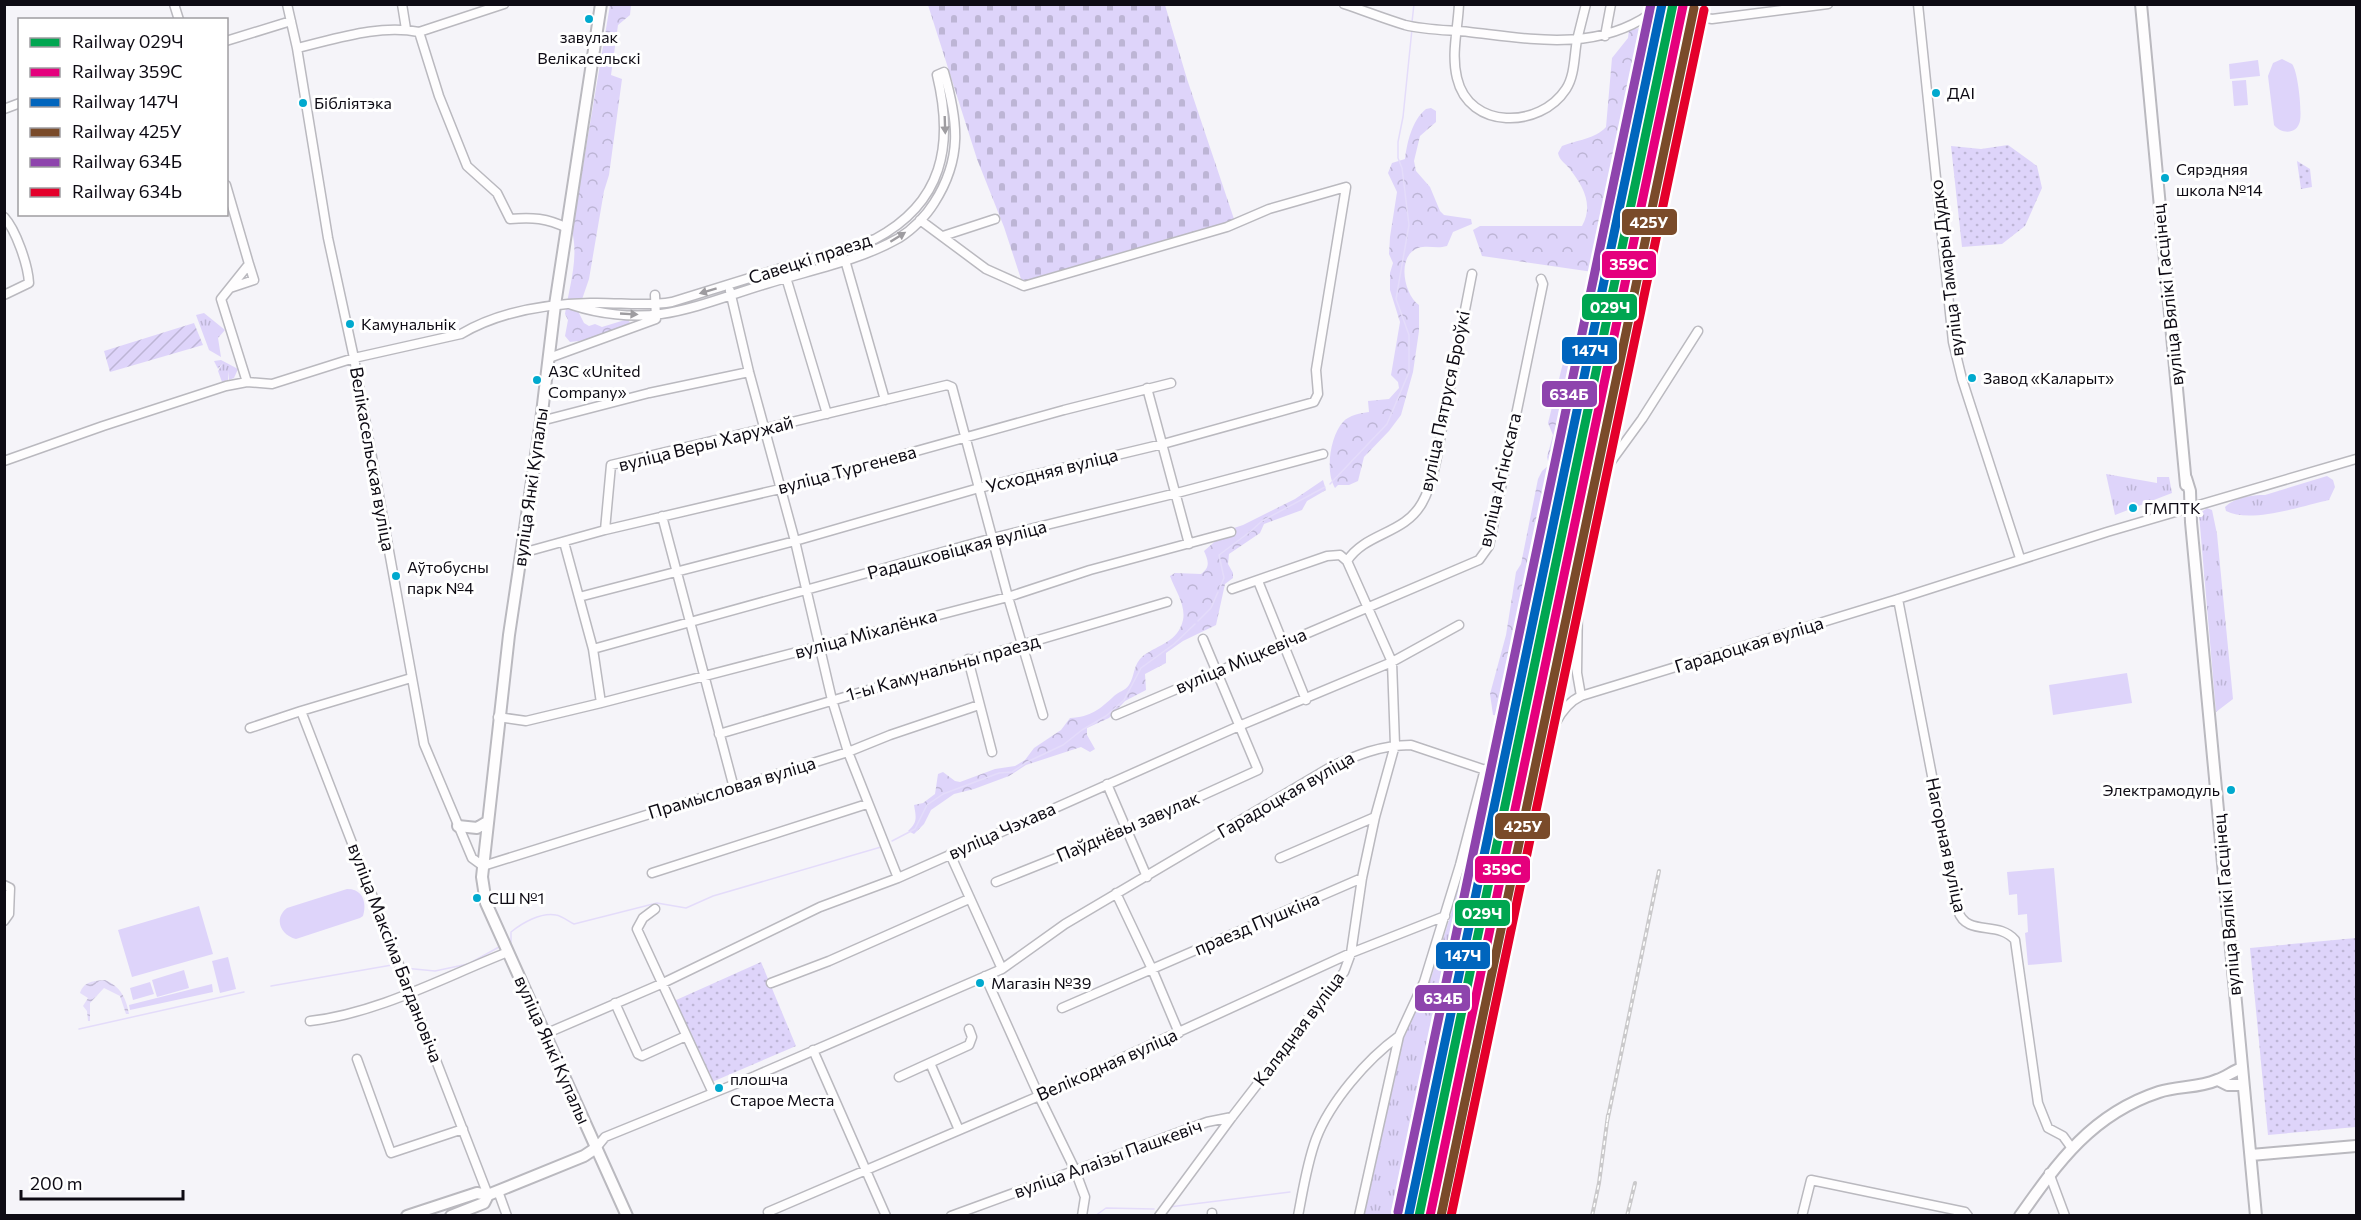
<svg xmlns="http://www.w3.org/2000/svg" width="2361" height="1220" font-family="Commissioner,sans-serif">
<defs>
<pattern id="grass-tufts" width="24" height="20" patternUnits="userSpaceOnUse" patternTransform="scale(1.5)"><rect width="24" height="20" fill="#ded4fa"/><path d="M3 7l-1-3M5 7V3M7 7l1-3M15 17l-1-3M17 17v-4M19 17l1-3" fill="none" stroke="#bdb5d5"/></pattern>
<pattern id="forest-crowns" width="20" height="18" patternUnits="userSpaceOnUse" patternTransform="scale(1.5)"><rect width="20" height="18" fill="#ded4fa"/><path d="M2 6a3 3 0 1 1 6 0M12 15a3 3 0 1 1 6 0" fill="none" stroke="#bdb5d5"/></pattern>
<pattern id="cemetery-stones" width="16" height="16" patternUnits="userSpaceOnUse" patternTransform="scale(1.5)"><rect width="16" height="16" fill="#ded4fa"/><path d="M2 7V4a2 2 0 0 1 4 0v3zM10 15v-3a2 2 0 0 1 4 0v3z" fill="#bdb5d5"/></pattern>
<pattern id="park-dots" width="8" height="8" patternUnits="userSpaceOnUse" patternTransform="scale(1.5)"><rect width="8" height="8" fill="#ded4fa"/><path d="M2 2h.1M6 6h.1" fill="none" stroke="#bdb5d5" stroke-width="1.8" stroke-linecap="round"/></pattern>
<pattern id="garden-furrows" width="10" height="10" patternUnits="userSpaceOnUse" patternTransform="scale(1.5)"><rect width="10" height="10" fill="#ded4fa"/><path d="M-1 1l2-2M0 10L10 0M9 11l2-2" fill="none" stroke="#bdb5d5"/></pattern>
<pattern id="water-waves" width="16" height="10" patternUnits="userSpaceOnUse" patternTransform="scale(1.5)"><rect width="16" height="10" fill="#e4dcfa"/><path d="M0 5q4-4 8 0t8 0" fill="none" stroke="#c2bbd5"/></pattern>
</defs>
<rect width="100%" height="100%" fill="#f5f4f9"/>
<!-- grass -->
<path fill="url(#grass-tufts)" d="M204 313 225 330 218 338 221 357 209 350 196 315Z
M221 360 238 369 234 378 229 380 228 371V380L222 382 218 371 223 363 218 369 214 361Z
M2106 474 2157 483V477H2169L2172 493 2115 515Z
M2327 476 2333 480 2335 487 2329 500C2302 506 2250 524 2226 511L2225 507C2235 497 2252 495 2265 495Z
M2207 508 2212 510 2217 534 2233 699 2216 712 2199 514Z
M1488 770 1508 777 1415 1215 1362 1216 1403 1037 1431 978 1453 907Z"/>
<!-- forest -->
<path fill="url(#forest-crowns)" d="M610 5H631L630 15 618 25 611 75 622 79 609 175 604 191 589 279 578 311 584 323 589 326 595 324 602 327 628 319 630 323 587 340 570 342 565 336 568 320 565 314C569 288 579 258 572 231Z
M1649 26 1647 62 1636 110 1620 210 1600 223 1593 272 1482 256 1473 230 1480 226H1582C1594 204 1583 186 1569 168 1564 162 1560 161 1558 153L1562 146C1577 140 1595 139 1606 127L1612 58 1628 38 1629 30Z
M1431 108 1436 111V122L1420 136 1414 161 1416 171 1430 187 1440 211 1444 215 1471 219 1472 224 1453 232 1447 246C1437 249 1428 245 1418 248 1396 256 1404 295 1419 305V331L1413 372 1401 415 1389 431 1364 457 1358 481 1349 485H1338L1335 488C1325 472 1330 436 1343 422 1349 415 1361 413 1369 412L1368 401 1389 399 1399 388 1398 382 1391 375 1400 322 1390 290V273L1393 263 1389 254 1390 237 1397 192 1388 173 1392 163 1405 159C1407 143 1412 120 1426 109Z
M1575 354 1580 359 1552 490 1554 495 1511 717 1493 715 1490 694 1506 635 1516 572 1521 564 1538 479 1542 471 1549 465 1547 457 1553 435 1548 423 1564 359 1567 355Z
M1323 480 1326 490 1307 501 1302 510 1264 524 1260 533 1229 554 1228 564 1233 573V578L1225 584 1216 625 1183 641 1166 653V663L1145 674 1146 690 1125 701 1109 718 1087 728V735L1095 749 1090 752 1081 747 1026 765 1009 776 974 789 954 794 931 810 924 824 914 834 908 831C918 822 916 817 914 805L923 803 935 794 938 774 943 772 955 781 960 782 995 769 1015 766 1025 760 1034 748 1061 730 1070 718C1091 717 1100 709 1114 696 1118 692 1125 691 1129 685 1135 676 1133 664 1143 656 1159 644 1178 642 1183 620 1186 605 1175 590 1170 576L1175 573 1201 574C1211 567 1208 560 1204 551L1228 530 1243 525 1295 499Z"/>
<!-- cemetery -->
<path fill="url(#cemetery-stones)" d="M928 5H1165L1187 79 1235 222 1029 282 1021 279 1004 227 977 159Z"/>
<!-- park -->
<path fill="url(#park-dots)" d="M2008 145 2037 166 2042 188 2025 226 2002 244 1962 247 1951 146 1981 149Z
M2297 161 2310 169 2312 187 2301 189Z
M2356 938V1127L2268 1135 2250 948Z
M761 962 796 1046 712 1082 674 1001Z"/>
<!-- garden -->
<path fill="url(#garden-furrows)" d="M194 323 203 345 110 372 104 351Z"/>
<!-- pitch -->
<path fill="#ded4fa" d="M2282 59 2292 64C2298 71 2302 111 2300 121 2297 135 2281 134 2274 125L2268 76 2273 63Z
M2258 60 2260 76 2230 79 2229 64Z
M2246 80 2248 105 2234 106 2232 81Z
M2127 673 2132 703 2053 715 2049 685Z
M2054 868 2062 962 2028 965 2025 933 2028 932 2027 914 2018 915 2017 894 2009 895 2007 872Z
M347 889C363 889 367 902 363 916L360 918 296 939C281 935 273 919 287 908Z
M199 906 213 954 132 977 118 930Z
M228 957 236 989 220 993 212 961Z
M184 970 189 988 157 997 152 980Z
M150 982 154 994 133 1000 130 988Z
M212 984 213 992 130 1010 129 1005Z"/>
<!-- water -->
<path fill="url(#water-waves)" d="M105 980C121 987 126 998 129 1014H126L120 996 104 988 90 1003V1021H88L87 1011 83 1006 88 998 80 993C84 981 94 981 105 980Z"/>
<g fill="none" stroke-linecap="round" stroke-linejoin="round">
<!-- stream -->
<path stroke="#e4dcfa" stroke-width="1.5" d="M1412 22 1414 4
M1330 484 1387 424 1409 372V335L1396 299 1409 225 1402 168 1398 158V142L1403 117 1412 29
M1220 587 1224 578 1219 555 1251 531 1262 521 1325 487
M1198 621 1211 608 1218 592
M892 841 915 829 927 805 943 794 999 773 1012 772 1027 762 1063 745 1082 730 1106 716 1124 700 1141 668 1174 644 1195 624
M509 943 511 942V932C522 923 541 912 556 915 562 916 568 921 574 924L657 903 686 908 713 896 881 847
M472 962 499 947
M404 968 435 971 468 964
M271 986 392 965
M79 1029 244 992
M1169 1207 1290 1192
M1095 1216 1106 1208 1154 1209"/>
<!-- minor casing -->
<g stroke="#bab9bf" stroke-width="11">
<path id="minor" d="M174 4 179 20
M287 4 297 48 328 238 354 358 424 744 472 858 483 866 848 752 890 735 979 705
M402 4 406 29
M1344 4C1365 11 1385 19 1405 25 1425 30 1448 30 1469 32 1531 39 1595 52 1650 14L1653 4
M1459 4C1458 28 1451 54 1457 78 1469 130 1540 129 1566 89 1575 75 1574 56 1577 40 1580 28 1583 16 1586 4
M1701 4V17L1712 19 1828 4
M1918 4 1953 342 1962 379 2020 558
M419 32 439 96 467 166 497 193 510 219C532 217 547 218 567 228
M1605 36 1611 4
M226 41 291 21
M297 48C336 39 379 24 419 32L504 4
M4 109 20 103
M226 185 249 264 221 299 247 382
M4 217C16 230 28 265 29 283L4 295
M943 236 995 219
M845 260 885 400
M785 274 827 414
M230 288 254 280 249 264
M730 291 749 372 795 541 832 700 848 752 898 878
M549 358 656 319 655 295
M1147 388 1189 544
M541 421 649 393 749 372
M4 461 103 426 226 386 247 382 272 384 354 358 461 334C500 311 546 304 590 303 618 302 644 307 672 302L875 239C943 203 954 145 937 75L944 72C958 121 963 158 934 203 926 216 912 230 899 238 859 261 810 270 766 284 732 294 696 309 661 314 632 318 599 314 572 305
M662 516 734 788
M605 530 611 465 947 385 952 387 1008 597 1043 715
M564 542 593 649 601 703
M522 553 605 530 780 489 1064 410 1171 383
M1347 561C1366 532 1404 535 1422 503 1435 480 1438 449 1443 423 1453 373 1462 324 1472 274
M1258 581 1306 700
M1232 589 1327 556 1340 555 1347 561
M579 597 795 541 979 488 1163 444 1314 402 1318 394 1316 370 1346 187 1269 209 1227 227 1024 286 986 269 920 220
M1898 599 1958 911C1967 937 1998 920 2015 940L2038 1103 2048 1128 2063 1136 2071 1147
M593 649 993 538 1177 493 1323 454
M968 659 992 752
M411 678 301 711 488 1195
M1581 696 1577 673 1578 597 1595 506 1607 467 1642 419 1698 331
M1116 715 1479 560 1489 546 1543 284 1541 279
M498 717 526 721 601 703 1008 597 1090 570 1231 532
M250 728 301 711
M719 734 1167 602
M1107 784 1147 877
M950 854 1002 969
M1280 858 1375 817
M652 873 867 804
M996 882 1126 830 1258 770 1203 639
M4 885 10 888 9 914 4 921
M1116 893 1152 969 1179 1033
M655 909 643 918 637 929 713 1093
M985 976 1039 1096 1075 1170 1085 1197 1082 1216
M771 983 829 961 969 899
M615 1003 638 1054 642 1056 686 1036
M1062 1008 1362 878
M310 1021C379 1013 444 977 508 952
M545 1034 661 984 820 907 898 878 1239 726 1392 662 1459 625
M813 1050 886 1216
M357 1059 391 1153 463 1129
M930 1063 959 1130
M899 1077 969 1045 972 1037 969 1029
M596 1148 605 1137 755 1076 1002 969 1065 924 1329 768C1356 755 1381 745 1411 745L1515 780 1528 781 1536 776C1546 750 1553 709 1581 696L1898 599 2107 532 2356 459
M2049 1173 2065 1216
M498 1191 507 1216
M770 1216 768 1212 1039 1096 1351 953 1445 916
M951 1216 1207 1122 1232 1117
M1159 1216 1232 1117 1344 972 1351 953 1362 878 1375 817 1395 745 1392 662 1347 561
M1212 1216V1213
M1298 1216C1303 1190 1307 1163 1316 1139 1330 1102 1367 1059 1399 1036
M1359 1216 1399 1036 1424 982 1460 865 1485 769
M1802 1216 1811 1180 1965 1212 1968 1216"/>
</g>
<!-- major casing -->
<g stroke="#bab9bf" stroke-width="14">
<path id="major" d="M601 4 555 305 541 421 509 635 482 877 486 903 627 1216
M2141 4 2186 485
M2186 478 2190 491 2191 522 2256 1216
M458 826 477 828 487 822
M2218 1080 2228 1085H2243
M2251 1155 2356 1146
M407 1216 477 1193 488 1195 584 1156 596 1148
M451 1216 484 1203 488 1195
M2020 1216C2058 1162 2092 1114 2159 1092 2177 1086 2199 1088 2217 1080 2226 1077 2233 1071 2242 1068"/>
</g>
<!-- minor -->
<use href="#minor" stroke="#fefdfe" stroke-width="8"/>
<!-- major -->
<use href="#major" stroke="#fefdfe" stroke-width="10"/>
<!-- rail casing -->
<g stroke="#cac9cb" stroke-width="4">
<path id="rail" d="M1607 1122 1659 871
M1592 1216 1599 1183 1608 1115
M1627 1216 1635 1183"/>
</g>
<!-- rail -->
<use href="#rail" stroke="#fff" stroke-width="1.5" stroke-dasharray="4.5" stroke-linecap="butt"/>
<!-- rail-1 casing -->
<g stroke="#fff" stroke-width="14">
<path id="rail-1" d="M1419 1216 1673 4"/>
</g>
<!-- rail-2 casing -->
<g stroke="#fff" stroke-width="14">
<path id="rail-2" d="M1430 1216 1683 6"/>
</g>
<!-- rail-3 casing -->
<g stroke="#fff" stroke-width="14">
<path id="rail-3" d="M1409 1214 1662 4"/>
</g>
<!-- rail-4 casing -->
<g stroke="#fff" stroke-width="14">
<path id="rail-4" d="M1441 1216 1694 8"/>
</g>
<!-- rail-5 casing -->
<g stroke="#fff" stroke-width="14">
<path id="rail-5" d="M1398 1212 1651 4"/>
</g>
<!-- rail-6 casing -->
<g stroke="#fff" stroke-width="14">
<path id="rail-6" d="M1451 1216 1704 10"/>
</g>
<!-- rail-1 -->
<use href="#rail-1" stroke="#00a651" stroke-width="9"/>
<!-- rail-2 -->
<use href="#rail-2" stroke="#e5007d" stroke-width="9"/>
<!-- rail-3 -->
<use href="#rail-3" stroke="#0065bd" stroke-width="9"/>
<!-- rail-4 -->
<use href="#rail-4" stroke="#7a4b2a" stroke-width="9"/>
<!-- rail-5 -->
<use href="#rail-5" stroke="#8e44ad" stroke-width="9"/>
<!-- rail-6 -->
<use href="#rail-6" stroke="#e4002b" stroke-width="9"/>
</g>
<!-- one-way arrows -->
<defs><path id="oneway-solid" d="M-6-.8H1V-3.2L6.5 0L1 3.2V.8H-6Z" transform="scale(1.5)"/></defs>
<g fill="#9e9ca0">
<use href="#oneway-solid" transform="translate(945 125) rotate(88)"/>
<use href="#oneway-solid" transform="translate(898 237) rotate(-32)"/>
<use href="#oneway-solid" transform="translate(708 291) rotate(163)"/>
<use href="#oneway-solid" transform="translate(629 314) rotate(3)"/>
</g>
<!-- markers -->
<g fill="#00a9ce" stroke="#fff" stroke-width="2">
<circle cx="589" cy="19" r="5"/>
<circle cx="1936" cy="93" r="5"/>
<circle cx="303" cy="103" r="5"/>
<circle cx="2165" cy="178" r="5"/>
<circle cx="350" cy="324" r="5"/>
<circle cx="1972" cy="378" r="5"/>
<circle cx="537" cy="380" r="5"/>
<circle cx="2133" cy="508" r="5"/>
<circle cx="396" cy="576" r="5"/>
<circle cx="2231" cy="790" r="5"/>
<circle cx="477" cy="898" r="5"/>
<circle cx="980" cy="983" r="5"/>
<circle cx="719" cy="1088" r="5"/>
</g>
<g text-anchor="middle" stroke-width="6" stroke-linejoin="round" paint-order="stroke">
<!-- bus labels -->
<g font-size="16" fill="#0e0b14" stroke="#fff" text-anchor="start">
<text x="589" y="43" text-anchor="middle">завулак<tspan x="589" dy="21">Велікасельскі</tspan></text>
<text x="1947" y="99">ДАІ</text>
<text x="314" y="109">Бібліятэка</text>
<text x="2176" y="175">Сярэдняя<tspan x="2176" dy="21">школа №14</tspan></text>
<text x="361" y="330">Камунальнік</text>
<text x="548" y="377">АЗС «United<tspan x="548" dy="21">Company»</tspan></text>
<text x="1983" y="384">Завод «Каларыт»</text>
<text x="2144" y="514">ГМПТК</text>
<text x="407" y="573">Аўтобусны<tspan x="407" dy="21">парк №4</tspan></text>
<text x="2220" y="796" text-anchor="end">Электрамодуль</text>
<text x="488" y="904">СШ №1</text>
<text x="991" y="989">Магазін №39</text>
<text x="730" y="1085">плошча<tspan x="730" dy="21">Старое Места</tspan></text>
</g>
<!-- street labels -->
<g font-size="18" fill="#0e0b14" stroke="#fff">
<text transform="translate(810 259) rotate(-18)" y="6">Савецкі праезд</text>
<text transform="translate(1947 268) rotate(-97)" y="6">вуліца Тамары Дудко</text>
<text transform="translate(2168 295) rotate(-96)" y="6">вуліца Вялікі Гасцінец</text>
<text transform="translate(1445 401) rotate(-78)" y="6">вуліца Пятруся Броўкі</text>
<text transform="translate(706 444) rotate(-14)" y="6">вуліца Веры Харужай</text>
<text transform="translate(372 459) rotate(80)" y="6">Велікасельская вуліца</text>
<text transform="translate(847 470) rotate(-15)" y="6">вуліца Тургенева</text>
<text transform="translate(1052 471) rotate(-14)" y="6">Усходняя вуліца</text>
<text transform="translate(1500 480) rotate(-77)" y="6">вуліца Агінскага</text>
<text transform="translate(531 487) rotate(-82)" y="6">вуліца Янкі Купалы</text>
<text transform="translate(957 550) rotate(-15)" y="6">Радашковіцкая вуліца</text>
<text transform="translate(866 634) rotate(-15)" y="6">вуліца Міхалёнка</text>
<text transform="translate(1749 645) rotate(-17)" y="6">Гарадоцкая вуліца</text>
<text transform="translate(1241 661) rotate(-23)" y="6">вуліца Міцкевіча</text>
<text transform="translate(943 668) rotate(-16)" y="6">1-ы Камунальны праезд</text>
<text transform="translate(732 788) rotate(-17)" y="6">Прамысловая вуліца</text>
<text transform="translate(1286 795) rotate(-30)" y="6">Гарадоцкая вуліца</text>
<text transform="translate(1128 827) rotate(-23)" y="6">Паўднёвы завулак</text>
<text transform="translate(1002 831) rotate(-24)" y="6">вуліца Чэхава</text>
<text transform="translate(1946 845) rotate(78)" y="6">Нагорная вуліца</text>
<text transform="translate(2227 905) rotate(-95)" y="6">вуліца Вялікі Гасцінец</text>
<text transform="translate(1257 924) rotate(-23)" y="6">праезд Пушкіна</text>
<text transform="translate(395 953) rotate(69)" y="6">вуліца Максіма Багдановіча</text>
<text transform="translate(1299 1029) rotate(-53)" y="6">Калядная вуліца</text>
<text transform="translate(552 1050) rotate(66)" y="6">вуліца Янкі Купалы</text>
<text transform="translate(1107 1065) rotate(-24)" y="6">Велікодная вуліца</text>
<text transform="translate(1108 1159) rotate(-20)" y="6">вуліца Алаізы Пашкевіч</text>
</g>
</g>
<g stroke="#fff" stroke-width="2">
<rect x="1621" y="208" width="57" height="28" rx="6" fill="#7a4b2a"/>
<rect x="1601" y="250" width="56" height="29" rx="6" fill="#e5007d"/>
<rect x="1581" y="293" width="57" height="28" rx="6" fill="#00a651"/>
<rect x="1561" y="336" width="57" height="29" rx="6" fill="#0065bd"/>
<rect x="1541" y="380" width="57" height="28" rx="6" fill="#8e44ad"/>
<rect x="1494" y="812" width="57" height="28" rx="6" fill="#7a4b2a"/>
<rect x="1474" y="855" width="57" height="29" rx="6" fill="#e5007d"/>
<rect x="1454" y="899" width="57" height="28" rx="6" fill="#00a651"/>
<rect x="1435" y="941" width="56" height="29" rx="6" fill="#0065bd"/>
<rect x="1414" y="984" width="57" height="28" rx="6" fill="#8e44ad"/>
</g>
<g font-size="16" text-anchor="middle" font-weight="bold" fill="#fff">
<text x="1649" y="228">425У</text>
<text x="1629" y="270">359С</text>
<text x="1610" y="313">029Ч</text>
<text x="1590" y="356">147Ч</text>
<text x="1569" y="400">634Б</text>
<text x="1523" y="832">425У</text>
<text x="1502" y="875">359С</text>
<text x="1482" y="919">029Ч</text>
<text x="1463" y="961">147Ч</text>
<text x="1443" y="1004">634Б</text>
</g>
<!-- border -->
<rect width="2361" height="1220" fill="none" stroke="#0e0b14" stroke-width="12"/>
<!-- legend -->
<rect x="18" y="18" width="210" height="198" fill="#ffffff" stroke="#9f9da1" stroke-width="1.5"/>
<rect x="30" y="38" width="30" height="9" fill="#00a651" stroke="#9f9da1" stroke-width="1.5"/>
<text x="72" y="48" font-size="18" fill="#0e0b14">Railway 029Ч</text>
<rect x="30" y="68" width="30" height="9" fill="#e5007d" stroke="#9f9da1" stroke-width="1.5"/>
<text x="72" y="78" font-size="18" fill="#0e0b14">Railway 359С</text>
<rect x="30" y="98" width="30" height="9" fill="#0065bd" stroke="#9f9da1" stroke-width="1.5"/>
<text x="72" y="108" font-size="18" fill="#0e0b14">Railway 147Ч</text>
<rect x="30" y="128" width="30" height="9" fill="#7a4b2a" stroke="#9f9da1" stroke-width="1.5"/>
<text x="72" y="138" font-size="18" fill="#0e0b14">Railway 425У</text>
<rect x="30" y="158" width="30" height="9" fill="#8e44ad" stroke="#9f9da1" stroke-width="1.5"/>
<text x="72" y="168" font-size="18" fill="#0e0b14">Railway 634Б</text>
<rect x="30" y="188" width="30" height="9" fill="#e4002b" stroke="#9f9da1" stroke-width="1.5"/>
<text x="72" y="198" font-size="18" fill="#0e0b14">Railway 634Ь</text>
<!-- scale -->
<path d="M21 1190v9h162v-9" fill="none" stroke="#0e0b14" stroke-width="3"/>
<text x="30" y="1190" font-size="18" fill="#0e0b14" stroke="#ffffff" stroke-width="4.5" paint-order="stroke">200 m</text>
</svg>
